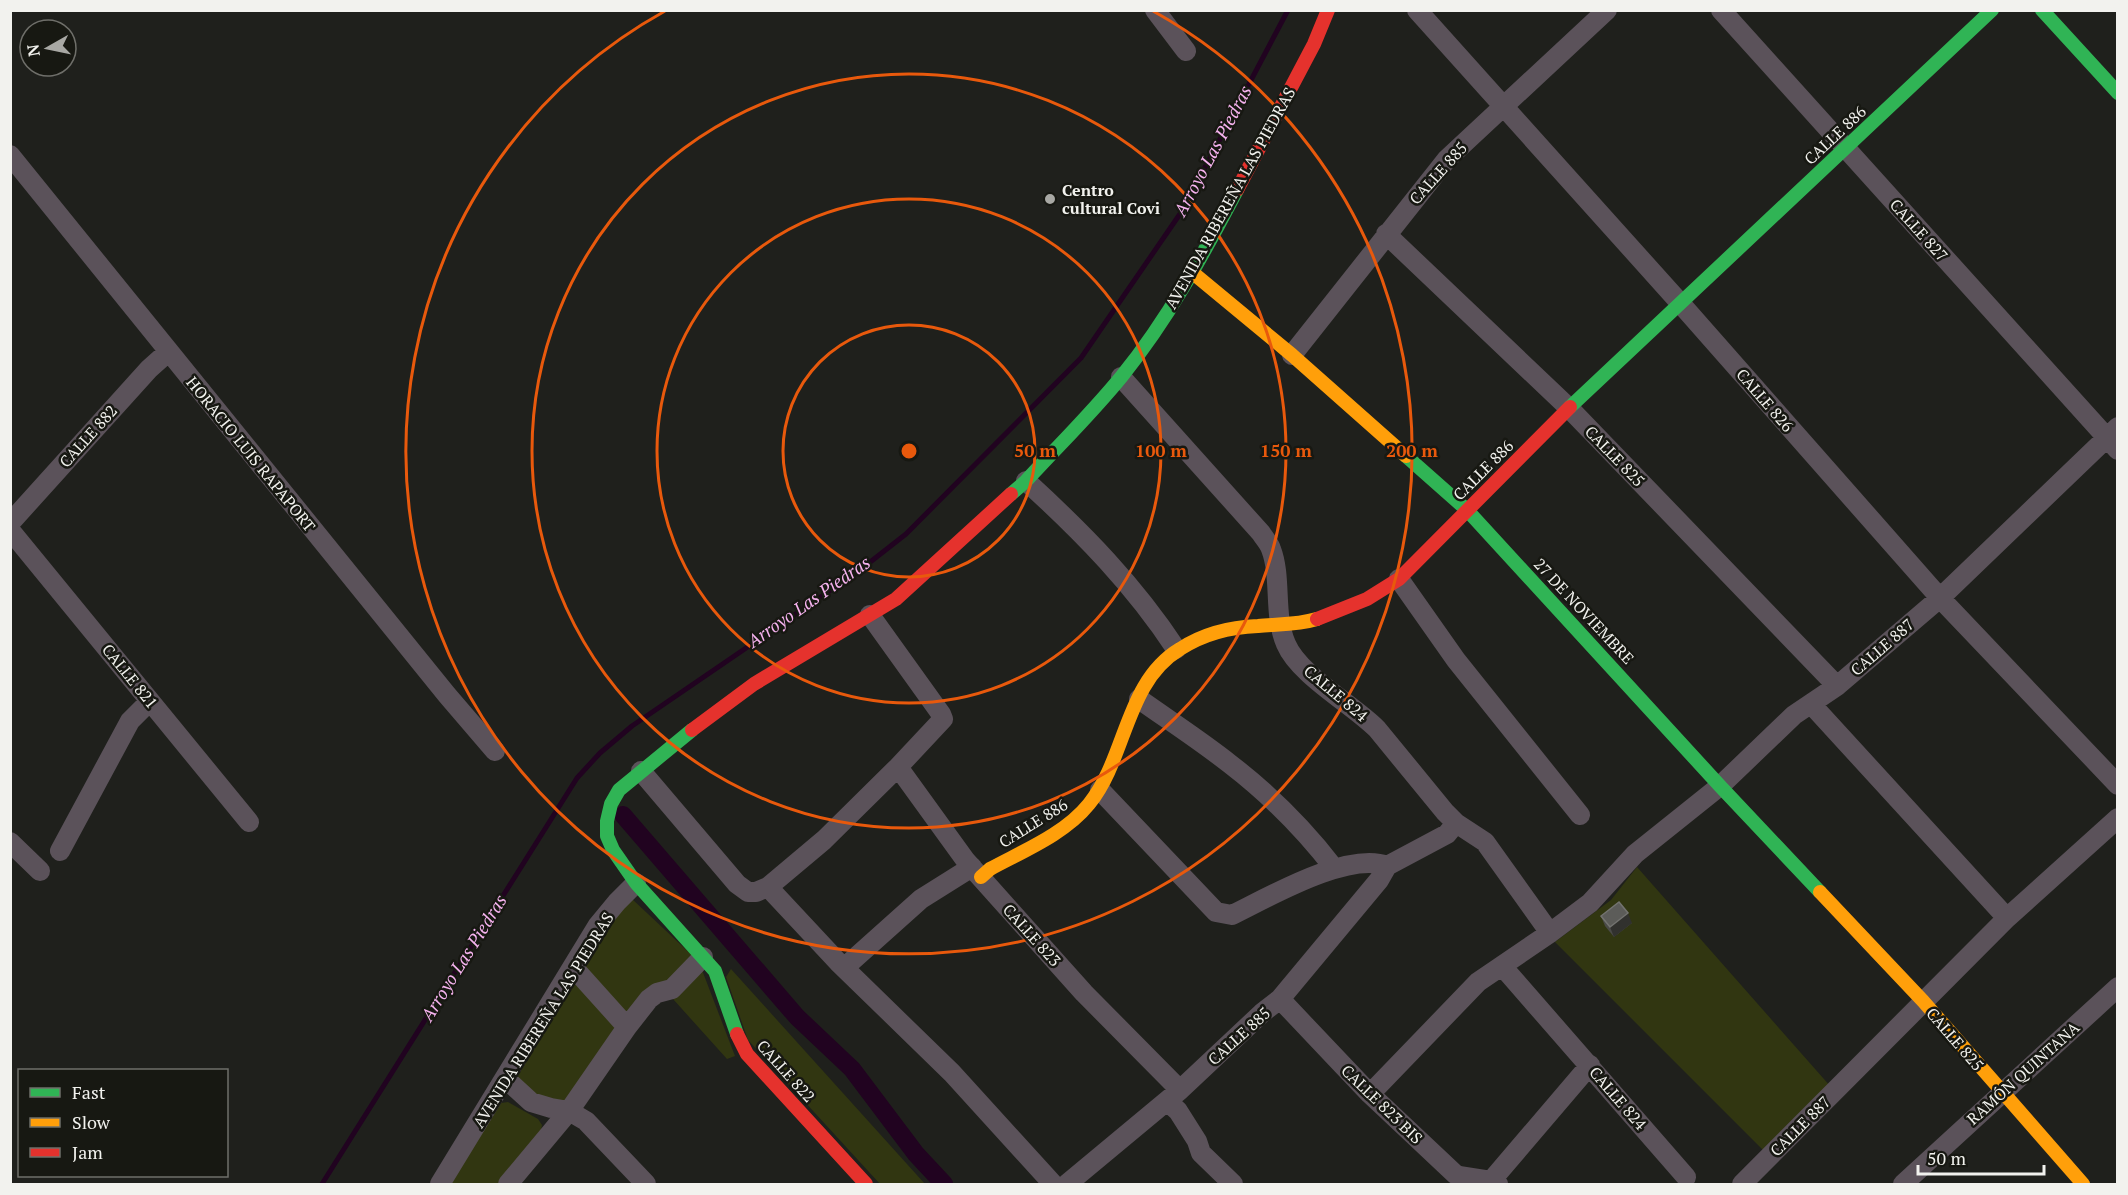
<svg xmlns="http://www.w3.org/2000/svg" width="2128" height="1195" font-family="'PT Serif',serif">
<rect width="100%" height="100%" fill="#1f201c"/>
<!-- green -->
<path fill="#313611" d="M1637 867 1831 1087 1764 1151 1555 942 1611 900Z
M631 898 696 959 629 1018 582 967 616 914Z
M731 969 925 1184H880L748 1040 726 977Z
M702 970 735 1056 727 1059 673 999Z
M575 978 619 1026 567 1105H550L511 1079Z
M508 1102 538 1119 542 1125 541 1131 503 1184H448L501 1103Z"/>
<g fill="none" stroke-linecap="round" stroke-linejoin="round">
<!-- stream -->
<path stroke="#210320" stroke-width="5" d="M322 1184 577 778 600 753 632 726 860 570 906 534 1081 358 1182 211 1288 10"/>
<!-- canal -->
<path stroke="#210320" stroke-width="18" d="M623 815 797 1017 852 1069 916 1154 944 1184"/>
<!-- street -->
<path stroke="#5b525a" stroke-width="20" d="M1155 10 1186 51
M1417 10 1681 304 1940 598 2118 785
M1721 10 2118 450
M10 155 447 695 495 751
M1386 234 1569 408 1837 686
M1292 355 1447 159 1607 10
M1121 377 1261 533C1264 538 1269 543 1271 549 1282 578 1273 614 1286 644 1299 675 1352 704 1377 729L1445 812 1456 823 1485 842 1550 933
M1026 481C1083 533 1134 585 1176 649
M10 523 149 369 168 352
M10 530 249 822
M1399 579 1456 660 1580 815
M1139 699C1170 721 1201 741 1230 764 1269 794 1304 829 1334 868
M1812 705 2007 918
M898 767 966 861 1084 993 1180 1090
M641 771 737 884 748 892H756L768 887 824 840 898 767 943 719 941 714 870 615
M1100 790 1216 912 1232 915C1269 897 1348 851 1387 866L1447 834 1456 823
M10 842 40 871
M60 851 130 721 150 701
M768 887 838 962 952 1073 1053 1184
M1502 966 1686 1177
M573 967 627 1027
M845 967 921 899 972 867
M1280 999 1370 1094 1455 1174 1459 1176 1491 1181 1498 1184
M506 1079 531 1102 551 1108 569 1111 586 1121 646 1184
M1370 1094 1478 982 1550 933 1590 903 1635 854 1720 786 1794 715 1837 686 1940 598 2118 427
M1167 1101 1178 1111 1197 1141 1201 1153 1233 1184
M1491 1181 1590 1065
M440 1184 598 925 617 902 636 883
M508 1184 569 1111 627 1027 649 999 657 993 672 989 703 957
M1067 1184 1180 1090 1262 1013 1280 999 1379 880 1387 866
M1742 1184 2007 918 2118 818
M1903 1184 2118 987"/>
<!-- fast -->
<path stroke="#30b455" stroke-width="14" d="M2042 10 2118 93
M1570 407 1992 10
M1406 456 1467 510 1720 786 1820 892
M1011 494 1026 481C1058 446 1092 413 1122 376 1168 319 1203 255 1237 190
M692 730 619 790 611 804 607 821V836L613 850 636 883 715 971 737 1034"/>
<!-- slow -->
<path stroke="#ff9f0a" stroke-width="14" d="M1193 273 1292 355 1406 456
M981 877 990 869C1023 851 1065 834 1089 804 1127 757 1125 682 1180 649 1203 634 1231 627 1258 626 1279 624 1297 625 1317 619
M1820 892 1923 1001 2083 1184"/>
<!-- jam -->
<path stroke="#e5322d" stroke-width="14" d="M1237 190 1314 44 1328 10
M1317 619 1367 599 1399 579 1570 407
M692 730 754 684 896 599 1011 494
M737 1034 747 1054 866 1184"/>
</g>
<!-- wall -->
<path fill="#4a4a47" d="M1601 916 1632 923 1614 937 1605 926Z"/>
<!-- shaded-wall -->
<path fill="#31312e" d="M1628 913 1632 923 1614 937 1610 927Z"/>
<!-- building -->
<path fill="#5c5c59" stroke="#737370" stroke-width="1.5" d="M1619 902 1628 913 1610 927 1601 916Z"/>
<!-- distance rings -->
<g fill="none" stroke="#e8590c" stroke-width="3">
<circle cx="909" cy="451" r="126"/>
<circle cx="909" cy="451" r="252"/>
<circle cx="909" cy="451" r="377"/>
<path d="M1153 11A503 503 0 1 1 665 11"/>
</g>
<!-- markers -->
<circle fill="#a8a8a4" stroke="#171812" stroke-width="2" cx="1050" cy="199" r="6"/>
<g text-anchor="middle" stroke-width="5" stroke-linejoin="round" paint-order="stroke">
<!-- street labels -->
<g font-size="16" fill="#f2f2ee" stroke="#171812">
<text transform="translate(1835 135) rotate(-43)" y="6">CALLE 886</text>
<text transform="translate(1438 173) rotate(-48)" y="6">CALLE 885</text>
<text transform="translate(1230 198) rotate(-61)" y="6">AVENIDA RIBEREÑA LAS PIEDRAS</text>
<text transform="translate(1919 230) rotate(48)" y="6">CALLE 827</text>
<text transform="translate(1765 400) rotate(49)" y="6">CALLE 826</text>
<text transform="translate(88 436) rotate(-48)" y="6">CALLE 882</text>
<text transform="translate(251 454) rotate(51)" y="6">HORACIO LUIS RAPAPORT</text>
<text transform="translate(1615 456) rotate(46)" y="6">CALLE 825</text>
<text transform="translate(1483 470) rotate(-45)" y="6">CALLE 886</text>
<text transform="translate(1584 611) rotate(47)" y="6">27 DE NOVIEMBRE</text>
<text transform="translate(1882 647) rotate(-41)" y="6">CALLE 887</text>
<text transform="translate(130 676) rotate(51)" y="6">CALLE 821</text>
<text transform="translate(1336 693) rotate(40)" y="6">CALLE 824</text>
<text transform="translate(1033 823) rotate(-32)" y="6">CALLE 886</text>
<text transform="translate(1032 935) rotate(48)" y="6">CALLE 823</text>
<text transform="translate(543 1020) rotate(-58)" y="6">AVENIDA RIBEREÑA LAS PIEDRAS</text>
<text transform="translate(1239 1036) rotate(-42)" y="6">CALLE 885</text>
<text transform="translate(1955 1039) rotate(49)" y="6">CALLE 825</text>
<text transform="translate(786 1071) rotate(48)" y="6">CALLE 822</text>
<text transform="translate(2023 1073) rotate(-42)" y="6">RAMÓN QUINTANA</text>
<text transform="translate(1618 1098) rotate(49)" y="6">CALLE 824</text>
<text transform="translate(1382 1104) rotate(44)" y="6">CALLE 823 BIS</text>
<text transform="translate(1800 1126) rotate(-45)" y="6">CALLE 887</text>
</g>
<!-- poi labels -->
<g font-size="16" font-weight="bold" fill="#f2f2ee" stroke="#171812" text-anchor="start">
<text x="1062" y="196">Centro<tspan x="1062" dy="18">cultural Covi</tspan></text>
</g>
<!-- water labels -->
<g font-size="18" font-style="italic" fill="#f5b2ee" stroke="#171812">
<text transform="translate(1213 151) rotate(-62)" y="6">Arroyo Las Piedras</text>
<text transform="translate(809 602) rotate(-35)" y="6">Arroyo Las Piedras</text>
<text transform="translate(464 958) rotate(-58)" y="6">Arroyo Las Piedras</text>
</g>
</g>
<circle cx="909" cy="451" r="9" fill="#e8590c" stroke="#171812" stroke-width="3"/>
<g font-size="18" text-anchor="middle" font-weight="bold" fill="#e8590c" stroke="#171812" stroke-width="5" stroke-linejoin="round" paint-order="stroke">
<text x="1035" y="457">50 m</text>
<text x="1161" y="457">100 m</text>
<text x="1286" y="457">150 m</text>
<text x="1412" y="457">200 m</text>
</g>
<!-- border -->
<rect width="2128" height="1195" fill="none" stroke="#f2f2ee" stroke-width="24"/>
<!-- legend -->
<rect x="18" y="1069" width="210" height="108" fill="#171812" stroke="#6f6f6a" stroke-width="1.5"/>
<rect x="30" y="1088" width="30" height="9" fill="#30b455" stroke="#6f6f6a" stroke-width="1.5"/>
<text x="72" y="1099" font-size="18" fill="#f2f2ee">Fast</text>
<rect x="30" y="1118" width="30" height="9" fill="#ff9f0a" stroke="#6f6f6a" stroke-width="1.5"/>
<text x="72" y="1129" font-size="18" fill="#f2f2ee">Slow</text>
<rect x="30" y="1148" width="30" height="9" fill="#e5322d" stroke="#6f6f6a" stroke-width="1.5"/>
<text x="72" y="1159" font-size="18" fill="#f2f2ee">Jam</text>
<!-- north arrow -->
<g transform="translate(48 48) rotate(261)"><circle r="28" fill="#171812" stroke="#6f6f6a" stroke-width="1.5"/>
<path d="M0-4.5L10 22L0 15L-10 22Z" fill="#a8a8a4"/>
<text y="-9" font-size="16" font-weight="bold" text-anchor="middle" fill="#f2f2ee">N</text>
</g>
<!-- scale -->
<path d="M1918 1165v9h126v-9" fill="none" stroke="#f2f2ee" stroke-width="3"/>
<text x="1927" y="1165" font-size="18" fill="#f2f2ee" stroke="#171812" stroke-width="4.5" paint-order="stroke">50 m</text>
</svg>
